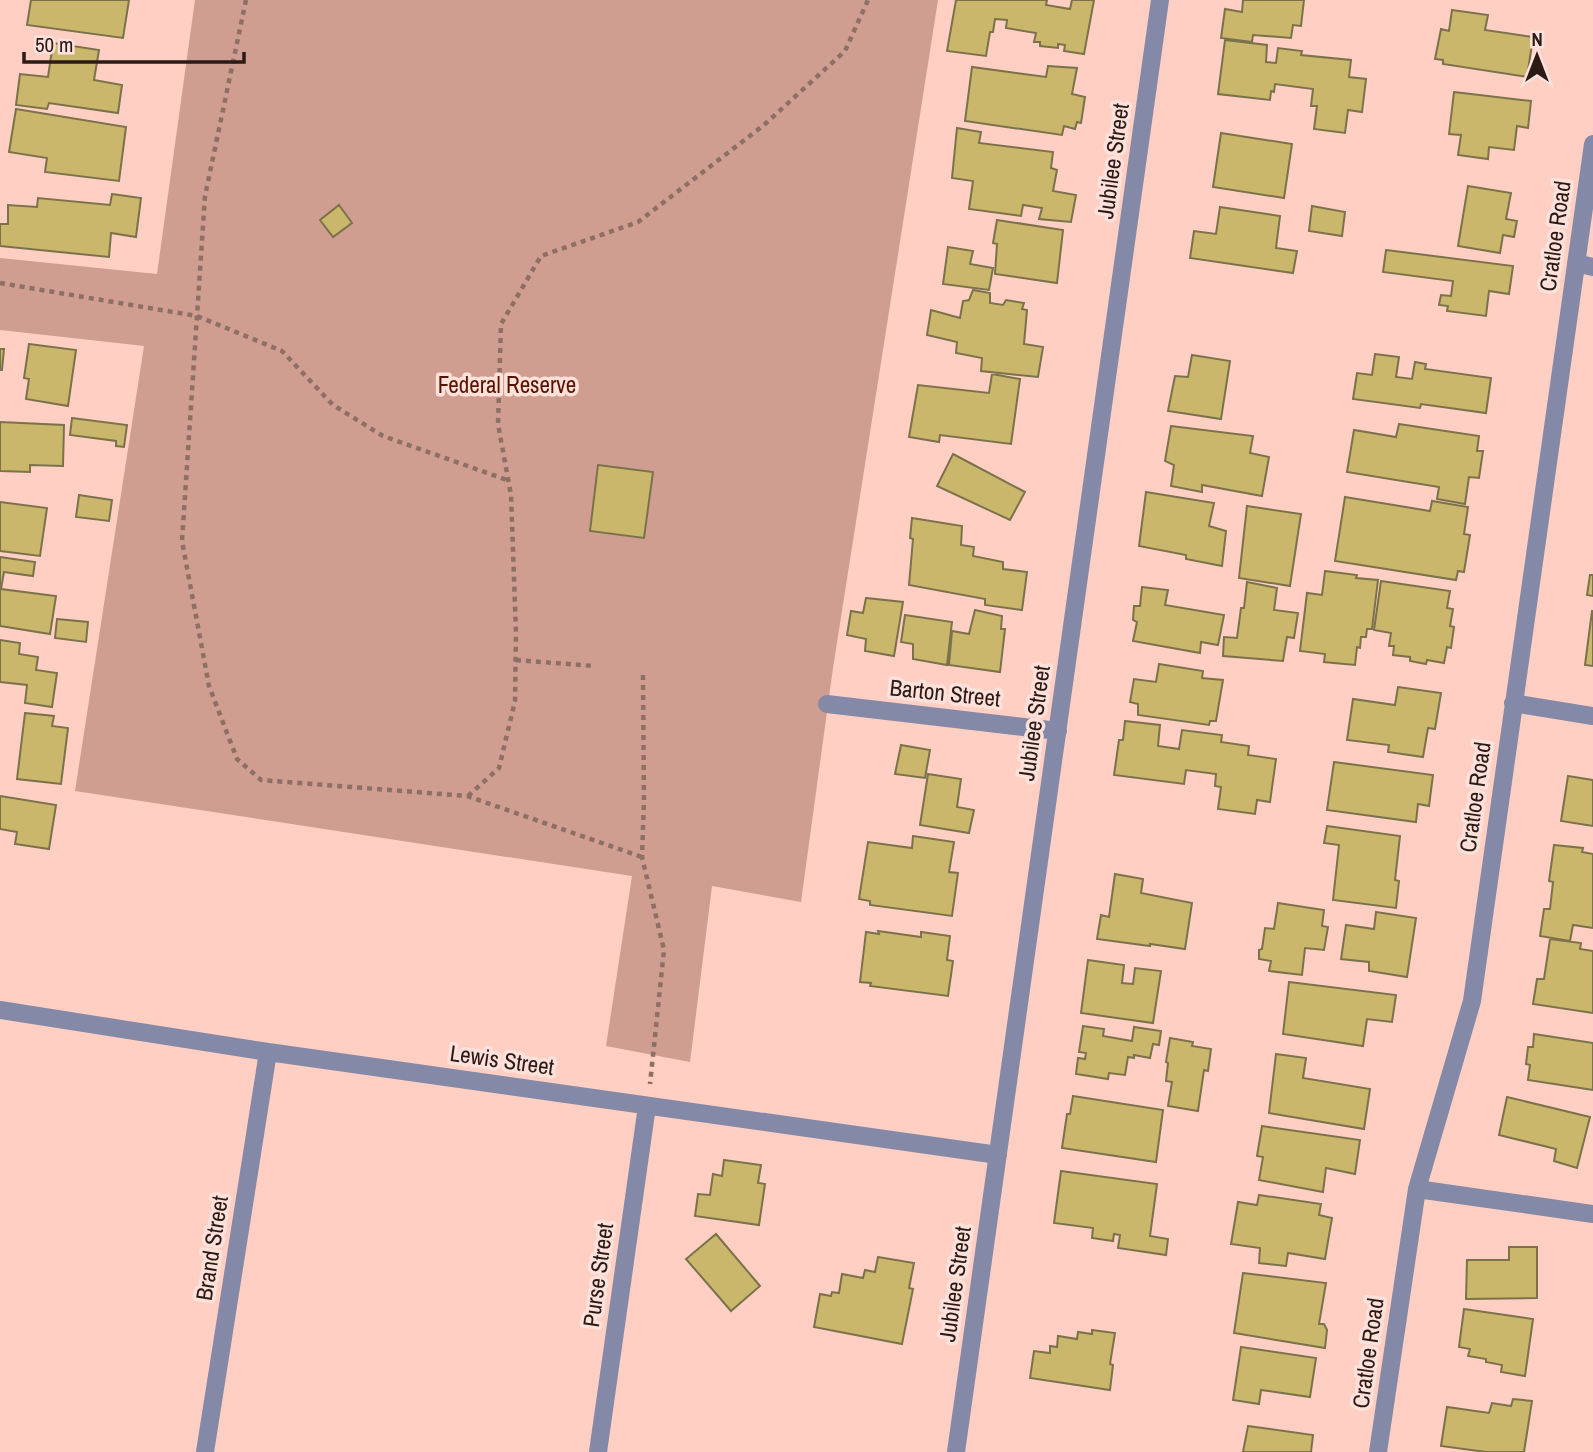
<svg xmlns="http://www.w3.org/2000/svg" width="1593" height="1452" font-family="'Archivo Narrow',sans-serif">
<rect width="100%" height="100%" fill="#fecfc2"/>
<!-- green -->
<path fill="#cf9e91" d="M195 0H938L833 668 801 902 712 886 690 1062 606 1046 632 876 75 791 144 346 0 330V258L157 274Z"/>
<!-- building -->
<path fill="#cab76b" stroke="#7b724b" stroke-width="2" d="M31 0H129L123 38 27 25Z
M956 0H1047L1046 5 1070 9 1072 0H1094L1084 54 1064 51 1065 45 1058 44V48L1040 46V42H1034L1036 33 1006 28 1007 20 995 19 993 32H990L986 56 947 51Z
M1243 0H1304L1301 26 1293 25 1291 38 1253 35 1252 42 1221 38 1225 9 1242 12Z
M1452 10 1488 15 1485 30 1533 37 1527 77 1443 64V60L1435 59 1441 29 1449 31Z
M1225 40 1267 45 1266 62 1276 63 1278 48 1302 51 1301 55 1351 60 1349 77 1366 79 1362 112 1348 110 1345 133 1314 129 1317 106H1311L1313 89 1275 84 1274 92 1271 91 1270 100 1218 94Z
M53 43 99 50 94 80 122 85 118 113 49 103 47 109 16 105 20 74 48 77Z
M1048 66 1077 68 1072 94 1085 97 1081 123 1077 122 1075 129 1064 126 1062 135 965 121 972 67 1046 77Z
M1454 92 1531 101 1528 128 1517 126 1514 150 1489 147 1488 159 1458 155 1461 135 1449 134Z
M16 109 126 127 119 181 45 172 47 158 9 152Z
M957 128 981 132 979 143 1053 152 1051 168 1057 170 1053 191 1076 195 1071 222 1039 219 1042 208 1023 205 1021 216 969 209 973 181 952 178Z
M1221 133 1292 144 1284 198 1213 187Z
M1468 186 1511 193 1506 219 1517 221 1514 237 1503 235 1500 253 1458 246Z
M112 194 141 198 136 237 111 233 109 257 0 246V224H8V205L37 207 38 198 110 205Z
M339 205 352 223 333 237 320 220Z
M1312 206 1345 212 1342 236 1309 231Z
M1220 207 1280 216 1276 248 1297 251 1293 273 1190 258 1194 231 1216 234Z
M997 220 1063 230 1057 283 995 274 997 244 993 243Z
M948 247 973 251 970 264 993 268 989 290 943 284Z
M1386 250 1513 266 1509 294 1489 291 1486 316 1447 311 1448 306 1439 305 1441 295 1451 296 1453 281 1383 272Z
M973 290 990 293V303L1003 305 1006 300 1024 303 1022 309 1027 310 1024 344 1043 347 1038 377 981 371 982 358 956 353 957 342 927 335 931 310 960 318 963 301 969 300Z
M29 344 76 350 68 406 26 399 29 379 24 378Z
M0 349H4L2 370H0Z
M1375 354 1399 357 1396 377 1412 379 1415 362 1426 364 1425 369 1491 378 1486 413 1421 404 1420 408 1353 399 1357 373 1372 375Z
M1192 355 1230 361 1221 419 1168 411 1175 376 1188 377Z
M992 374 1020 379 1011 444 940 435 939 442 909 437 918 385 989 393Z
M72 418 127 425 124 447 116 446V441L70 435Z
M0 422 64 425 63 466 30 465V472L0 471Z
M1399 424 1479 436 1477 451H1483L1479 478 1469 477 1465 504 1437 499 1439 487 1347 472 1354 430 1396 437Z
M1171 426 1253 436 1250 453 1269 457 1262 496 1202 485V492L1171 486 1174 465 1165 461Z
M953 454 1025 492 1010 520 937 486Z
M598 465 653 472 644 538 590 531Z
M1146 492 1214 503 1209 526 1226 531 1222 566 1186 559V555L1139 546Z
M79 495 112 500 109 521 76 517Z
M1345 497 1430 511 1432 501 1468 507 1464 534 1470 535 1464 572 1458 571 1456 580 1335 561Z
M0 502 47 508 40 556 0 551Z
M1247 506 1301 514 1290 586 1239 578Z
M912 518 962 526 961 545 974 547 973 556 1003 562V569L1027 572 1022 610 985 605V599L909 585 913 539 910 538Z
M0 557 35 562 33 576 4 572 1 589 56 596 50 634 0 626Z
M1325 571 1357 575 1356 578 1378 580 1372 629H1367L1366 637H1361L1360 648 1357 647 1355 665 1324 662 1325 654 1300 651 1307 593 1322 595Z
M1590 575H1593V596L1587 595Z
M1381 581 1450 591 1447 608 1453 609 1450 626 1454 627 1451 648 1447 647 1444 663 1427 660 1426 664 1410 661V657L1393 655 1394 646H1389L1391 633 1374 630Z
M1247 582 1277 588 1274 610 1298 613 1294 638 1287 637 1283 661 1223 656 1224 637 1237 638 1241 608H1244Z
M1142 587 1168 590 1165 605 1224 615 1218 645 1201 642 1200 653 1133 641 1137 622 1133 620 1134 606H1140Z
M866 598 903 602 894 656 865 651 866 639 847 635 851 611 863 613Z
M975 610 1002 616 1001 629H1005L1000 672 949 665 952 631 969 634Z
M1592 611H1593V666L1585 665Z
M905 615 952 622 947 665 913 659V644L901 642Z
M57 619 88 622 86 642 55 638Z
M0 640 20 643 19 654 38 657 36 670 57 673 52 707 25 703 27 685 0 682Z
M1159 664 1203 671 1202 678 1223 680 1216 721H1210L1209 725 1138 715V704L1130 702 1134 679 1156 682Z
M1398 687 1441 693 1435 729 1428 728 1423 757 1388 752 1389 745 1347 740 1353 699 1395 705Z
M25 713 54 716 52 726 68 728 61 784 17 779Z
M1125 721 1160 725 1158 746 1179 749 1182 730 1222 735 1221 742 1249 746 1248 755 1276 759 1270 802 1257 800 1255 814 1218 809 1221 787 1215 786 1216 774 1186 770 1184 784 1114 775 1119 740H1123Z
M901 745 930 750 925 778 895 774Z
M1334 762 1433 775 1429 806 1418 804 1416 822 1327 810Z
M928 774 961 779 957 807 974 810 969 833 920 825Z
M1568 776 1593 780V826L1561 821Z
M0 796 56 805 49 849 15 844 17 832 0 829Z
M1327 826 1400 836 1395 880 1399 881 1396 908 1333 900 1339 845 1324 843Z
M913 836 954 842 949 872 958 873 952 916 870 905V901L859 899 868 842 912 848Z
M1554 845 1583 848 1582 852 1593 854V928L1573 925 1570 941 1540 936 1544 909H1550L1553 882 1549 881Z
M1115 874 1143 879 1141 893 1192 903 1185 949 1150 944V946L1097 939 1101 915 1109 917Z
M1278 903 1324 910 1322 926 1328 927 1324 950 1305 948 1302 975 1269 971 1271 961 1259 959V950L1262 949 1265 928 1274 929Z
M1376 912 1416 918 1407 977 1369 971V962L1341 959 1346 925 1374 929Z
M878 931 921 937V932L950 936 947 960 953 961 948 996 870 986 871 983 860 982 866 932 879 934Z
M1550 939 1581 943 1580 949 1593 951V1013L1533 1004 1537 979H1544Z
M1088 960 1124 965 1122 983 1133 984 1135 968 1161 971 1153 1023 1081 1013Z
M1289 982 1396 995 1392 1022 1367 1019 1363 1046 1283 1034Z
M1083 1026 1104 1029 1103 1036 1132 1041 1134 1027 1161 1031 1159 1045 1153 1044 1150 1058 1134 1055V1058L1128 1057 1125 1075 1109 1073 1108 1079 1076 1074 1078 1058 1085 1059 1086 1053 1079 1052Z
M1534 1034 1593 1043V1090L1528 1080 1530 1065 1526 1064 1528 1047H1533Z
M1170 1038 1193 1042 1192 1046 1211 1049 1208 1071 1204 1070 1198 1111 1168 1106 1172 1082 1166 1081 1168 1063 1166 1062Z
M1276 1054 1306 1058 1303 1078 1370 1089 1364 1129 1269 1113Z
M1073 1096 1163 1110 1156 1162 1062 1148 1067 1114H1070Z
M1507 1097 1590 1117 1577 1168 1554 1161 1556 1149 1499 1135Z
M1262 1126 1360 1140 1355 1174 1326 1168 1323 1192 1259 1180 1263 1157 1257 1156Z
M724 1160 761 1165 758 1183 765 1184 759 1225 695 1216 698 1194 710 1195 713 1174 722 1176Z
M1061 1171 1157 1184 1150 1236 1168 1239 1166 1255 1118 1248 1120 1235 1114 1234 1113 1241 1092 1238 1093 1228 1054 1223Z
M1259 1195 1321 1204 1319 1215 1332 1218 1325 1259 1288 1253 1286 1266 1259 1263 1260 1248 1231 1244 1238 1202 1257 1205Z
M716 1234 760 1286 731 1311 686 1259Z
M1509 1247H1537V1298L1466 1299 1467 1260H1509Z
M878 1257 914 1263 909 1288 913 1289 902 1344 814 1327 820 1294 831 1296 832 1292 839 1293 842 1274 863 1278 865 1270 875 1272Z
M1243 1273 1326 1283 1319 1324H1324L1327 1330 1325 1348 1234 1333Z
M1464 1309 1533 1319 1525 1376 1501 1372 1502 1365 1486 1362V1359L1468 1356 1470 1349 1459 1347Z
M1092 1330 1115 1333 1110 1364 1113 1365 1110 1390 1030 1378 1034 1351 1050 1353V1346L1057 1347 1058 1336 1077 1339 1078 1332 1092 1334Z
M1241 1347 1316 1358 1310 1397 1261 1390 1259 1404 1233 1400Z
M1513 1399 1532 1401 1524 1452H1486L1441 1446 1447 1407 1489 1413 1492 1403 1511 1406Z
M1248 1426 1313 1435 1311 1452H1243Z"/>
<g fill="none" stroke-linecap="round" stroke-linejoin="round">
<!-- path -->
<path stroke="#8d6f66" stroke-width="4.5" stroke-dasharray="5 5" stroke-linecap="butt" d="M246 0 205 196 182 541 209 686 237 759 261 780 467 796 642 857
M0 283 197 316 282 351 333 405 383 436 507 480
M516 660 594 666
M643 675 644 801 642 857 664 950 650 1084
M468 796 499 768 515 701 516 633 511 495 498 424 501 324 541 256 638 222 764 125 845 51 868 0"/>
<!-- street -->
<path stroke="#8389a7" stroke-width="18" d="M1576 263 1593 267
M1513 703 1593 716
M827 704 1058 731
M0 1010 268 1052 998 1155
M1417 1189 1593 1214
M205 1452 268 1052
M598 1452 647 1106
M956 1452 1160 0
M1378 1452 1417 1189 1472 1001 1593 144"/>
</g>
<g text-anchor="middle" stroke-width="7" stroke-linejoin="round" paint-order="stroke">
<!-- street labels -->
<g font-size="23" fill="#2b1b16" stroke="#fee1da">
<text transform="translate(1113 161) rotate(-82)" y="8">Jubilee Street</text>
<text transform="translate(1555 236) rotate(-82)" y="8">Cratloe Road</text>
<text transform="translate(945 693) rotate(6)" y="8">Barton Street</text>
<text transform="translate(1034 723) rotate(-82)" y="8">Jubilee Street</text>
<text transform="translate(1475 797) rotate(-82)" y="8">Cratloe Road</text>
<text transform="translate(502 1060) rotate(8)" y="8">Lewis Street</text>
<text transform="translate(212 1248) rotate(-81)" y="8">Brand Street</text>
<text transform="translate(598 1275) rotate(-82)" y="8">Purse Street</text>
<text transform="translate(955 1284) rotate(-82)" y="8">Jubilee Street</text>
<text transform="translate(1368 1353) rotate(-82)" y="8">Cratloe Road</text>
</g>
<!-- park labels -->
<g font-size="23" fill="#581401" stroke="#fee1da">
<text x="507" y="393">Federal Reserve</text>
</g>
</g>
<!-- north arrow -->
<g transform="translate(1537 56)" stroke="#fee1da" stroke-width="5" paint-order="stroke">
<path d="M0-5L12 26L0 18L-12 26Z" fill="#2b1b16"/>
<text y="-10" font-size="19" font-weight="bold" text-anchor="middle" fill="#2b1b16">N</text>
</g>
<!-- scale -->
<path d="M24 52v10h220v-10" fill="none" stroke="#2b1b16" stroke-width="3.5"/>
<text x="35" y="52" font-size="21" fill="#2b1b16" stroke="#fee1da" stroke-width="5" paint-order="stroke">50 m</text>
</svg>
